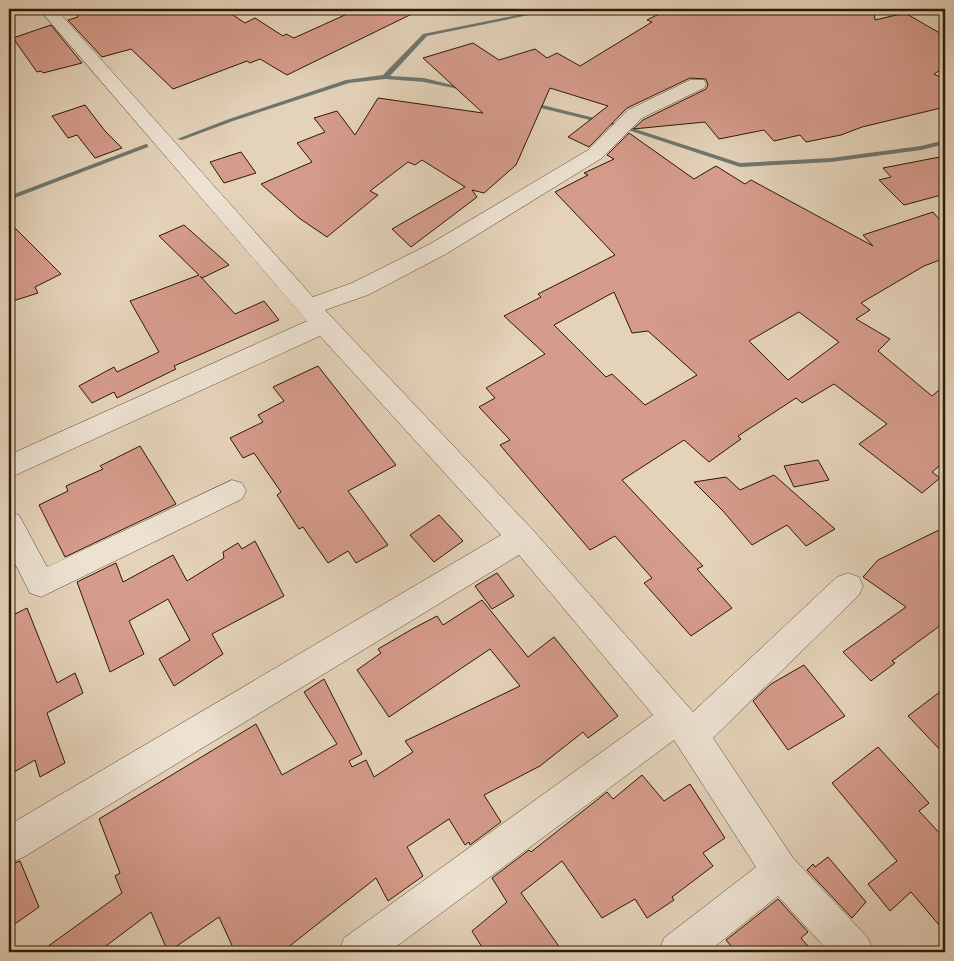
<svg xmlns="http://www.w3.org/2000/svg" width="954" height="961" font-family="'Libre Bodoni',serif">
<rect width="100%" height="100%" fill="#e4d2b9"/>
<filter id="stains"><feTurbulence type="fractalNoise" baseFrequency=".004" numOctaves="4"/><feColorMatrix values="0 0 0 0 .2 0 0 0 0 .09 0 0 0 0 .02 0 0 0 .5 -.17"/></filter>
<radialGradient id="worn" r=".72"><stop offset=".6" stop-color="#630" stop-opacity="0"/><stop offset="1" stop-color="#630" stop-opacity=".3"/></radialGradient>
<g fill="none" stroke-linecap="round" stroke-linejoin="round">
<!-- stream -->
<path fill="#6e766f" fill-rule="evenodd" d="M548 9H558L427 36 390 76 424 78 468 89V91L424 82 385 79 349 83 233 121 182 140 177 139 229 119 346 80 383 75 423 34Z
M530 102 623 125 740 163 831 158 921 146 945 140V144L921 150 831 162 740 167 619 127 528 105V103Z
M146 144 148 145V147L9 200V196Z"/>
</g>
<!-- building -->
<path fill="#d59b8b" stroke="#2d1801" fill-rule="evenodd" d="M73 9H224L245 23 255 18 283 36 286 34 294 38 358 9H422L287 75 260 59 250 63 247 61 173 89 131 49 102 57 68 20 78 17Z
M669 9H680L689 13 717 9H874L875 20 905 13 945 36V67L934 74 945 80V107L862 127 841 135 806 142 800 135 774 141 764 130 719 139 705 122 633 129 643 120 706 89 708 85 706 79 690 78 627 108 589 147 568 137 608 106 550 88 516 165 484 193 472 190 477 197 411 247 392 229 465 187 422 160 415 165 408 162 370 191 378 195 327 237 299 218 261 184 312 162 297 143 325 132 314 118 337 111 355 135 378 98 483 113 423 58 473 43 499 60 535 49 547 58 557 53 580 66 652 22 647 20Z
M51 25 82 63 43 73 41 71 37 72 13 38Z
M85 105 105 131 122 148 95 158 77 135 68 138 52 116Z
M629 133 694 179 716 166 745 184 751 180 873 246 863 235 933 212 945 226V258L924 266 861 303 870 310 856 319 890 339 878 351 932 396 945 385V461L932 472 940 478 922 493 859 444 887 424 834 384 802 403 796 398 738 436 741 439 709 462 684 440 622 480 703 566 697 569 732 608 691 636 644 583 652 578 615 536 590 550 500 445 510 440 479 407 495 398 486 388 545 354 504 316 541 297 538 294 615 255 555 192 588 175 584 173 614 159 607 155ZM614 292 632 333 648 331 697 375 645 405 612 374 606 377 554 325ZM799 312 839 342 788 380 749 341Z
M241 152 256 173 224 183 210 162Z
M945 156V194L904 205 879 180 891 177 883 168Z
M9 222 61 274 35 287 38 293 13 301 9 290Z
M184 225 229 265 202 278 200 276 235 314 264 301 279 320 174 366 176 369 117 398 114 392 92 403 79 386 114 367 117 372 159 352 130 301 199 275 159 236Z
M318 366 396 465 348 491 388 545 356 563 348 551 328 563 303 527 299 529 277 495 281 492 254 453 243 458 230 438 263 422 258 415 284 401 273 387Z
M140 446 176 504 65 557 39 505 68 491 66 486 103 469 100 466Z
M818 460 829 480 794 487 784 466Z
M774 475 835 529 806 546 787 525 752 545 723 511 694 482 726 477 740 490Z
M439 515 463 541 434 562 410 535Z
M945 527V622L892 661 895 663 871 681 843 652 906 607 863 577 878 560Z
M255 541 284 596 212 634 223 654 174 686 159 659 190 640 168 599 129 621 144 654 110 672 77 582 116 563 123 582 173 555 187 581 224 558 223 552 238 543 242 549Z
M497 573 514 596 492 609 475 586Z
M482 600 528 657 554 637 618 716 588 738 583 732 540 766 484 795 501 822 470 845 469 842 465 845 449 819 407 847 423 876 388 901 376 878 282 952H235L219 917 168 952 151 912 98 952H40L122 893 115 876 120 873 99 819 256 724 282 775 337 744 304 692 324 679 362 754 349 761 352 767 366 760 374 777 413 752 405 741 520 686 490 649 389 717 357 670 381 653 378 649 414 628 437 616 443 625Z
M27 608 57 683 75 673 83 693 47 713 65 763 40 777 35 760 9 775V617Z
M804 665 845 716 788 750 753 701 771 684Z
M945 688V755L908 716Z
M878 747 929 803 919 811 945 839V932L911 892 890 911 868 884 897 861 832 783Z
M642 775 664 801 690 784 725 838 703 853 713 866 672 897 674 900 647 918 635 899 602 918 562 861 521 893 563 952H485L472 931 507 902 492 878 529 850 531 852 607 792 613 799Z
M828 857 866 902 852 918 807 870 813 864 815 867Z
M20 861 39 907 9 928V865Z
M778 899 808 932 801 938 813 952H736L726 940Z"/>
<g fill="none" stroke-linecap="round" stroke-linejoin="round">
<!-- minor casing -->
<g stroke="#5b462f" stroke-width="1">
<path id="minor" d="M39 9H56L313 297 352 283 430 244 588 150 628 110 690 80H704L706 84 704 88 642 118 602 158 446 254 368 295 325 310 532 529 693 712 837 577 848 573 859 577 863 586 859 595 713 738 793 858 868 938 873 952H829L778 896 708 952H659L664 938 756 867 674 740 389 952H339L344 938 653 715 519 555 22 858 9 863V825L501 535 320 336 9 478V455L307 321Z
M232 480 242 483 246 491 242 499 41 597 30 593 9 552V512L19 515 47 567Z"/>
</g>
<!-- minor -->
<use href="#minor" fill="#ede2d2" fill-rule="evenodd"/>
</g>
<!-- margin -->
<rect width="954" height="961" fill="none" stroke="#e4d2b9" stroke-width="30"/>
<rect x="10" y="10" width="934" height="941" fill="none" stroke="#2d1801" stroke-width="2.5"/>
<rect x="15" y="15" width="924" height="931" fill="none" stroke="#2d1801"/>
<rect width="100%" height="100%" filter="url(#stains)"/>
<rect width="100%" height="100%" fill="url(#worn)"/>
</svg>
